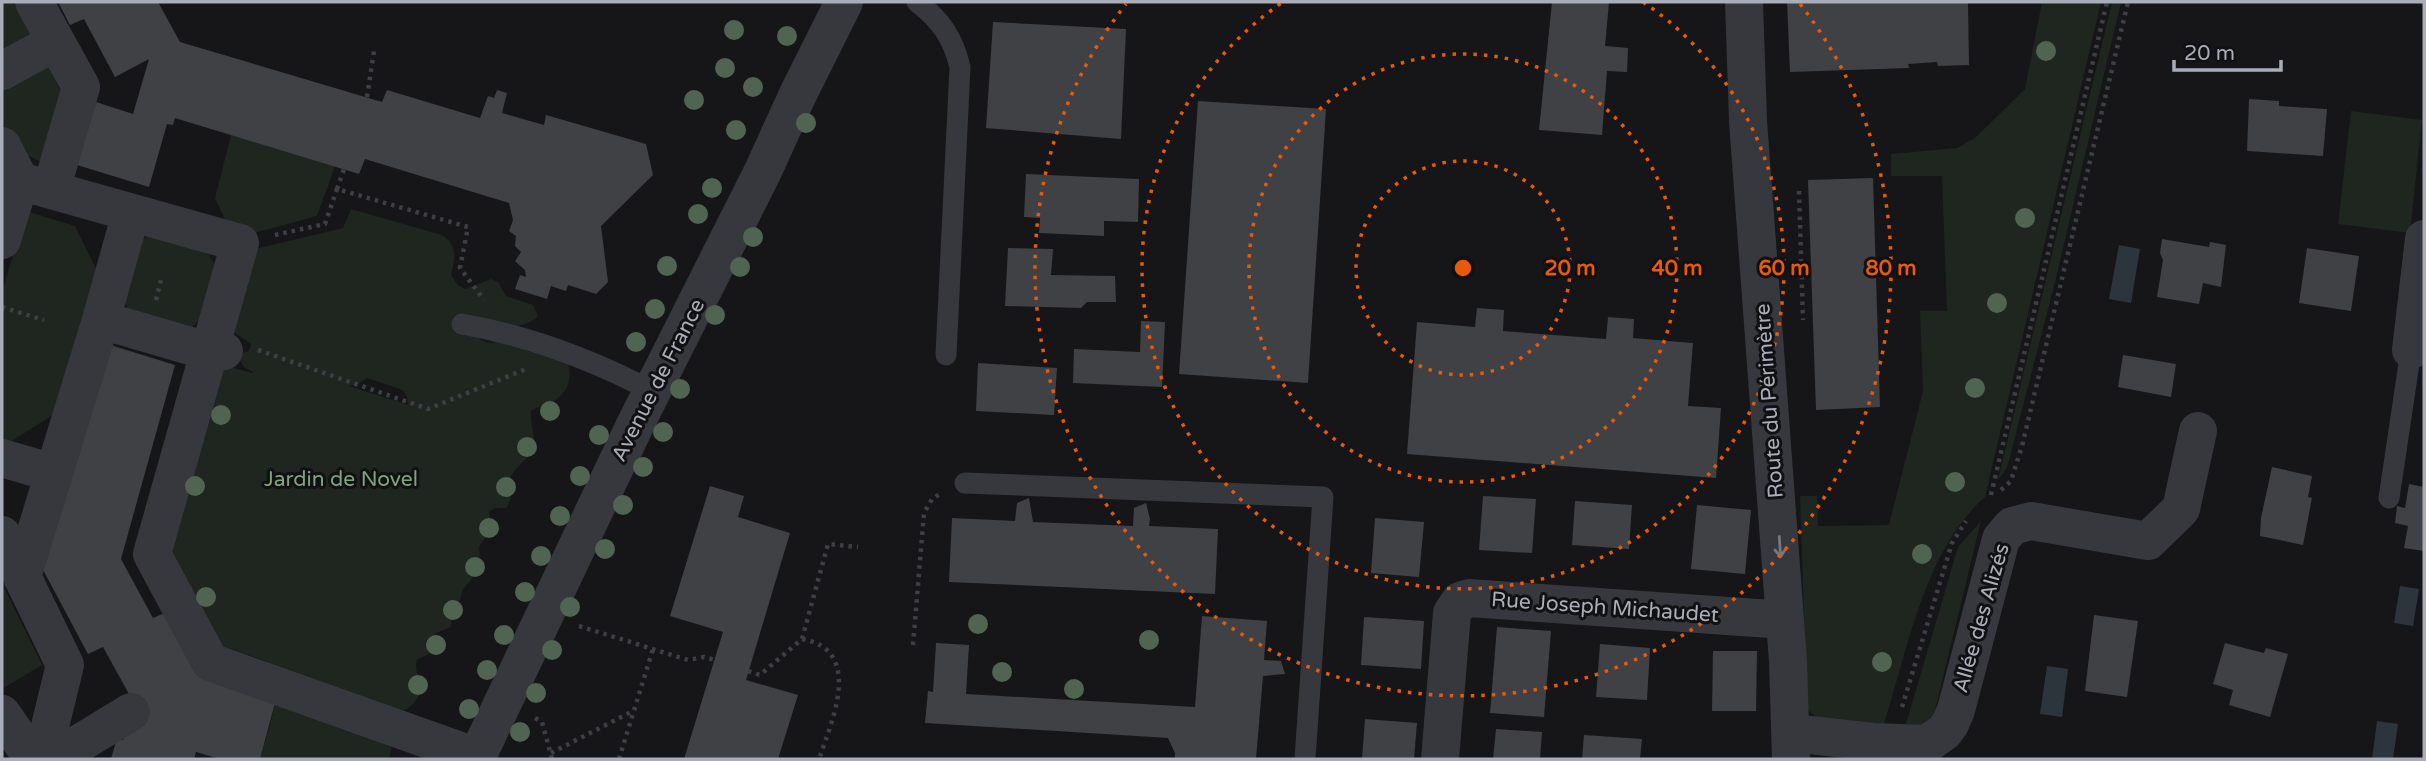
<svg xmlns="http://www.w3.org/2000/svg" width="2426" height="761" font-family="'Varela Round',sans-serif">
<rect width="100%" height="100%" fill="#161618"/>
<!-- green -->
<path fill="#1e261f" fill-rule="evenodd" d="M2 2H13L35 42 2 59Z
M2042 2H2101L1985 497C1924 551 1908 649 1884 724L1819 720 1807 709 1800 496H1817L1818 526 1889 525 1923 391 1920 311H1947L1942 176H1891V154L1957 148 1975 138 2025 89Z
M2112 2H2121L2055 282 2007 468 1998 480Z
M44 58 62 94 41 162 17 150 2 123V82Z
M2351 111 2422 120 2410 233 2338 224Z
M231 135 335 166 317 216 250 234 228 226 215 198Z
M351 209 442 235C458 245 455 259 451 275L458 285 465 289 491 279 498 282 506 296 533 305 538 316C527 330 486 328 468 329L481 340 489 343 501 342 565 357C574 374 570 392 552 402 545 406 538 406 531 411 530 422 533 428 534 439 536 454 518 464 511 476 512 486 513 499 506 508H495L489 512 492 528 479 547 480 559 476 565V574L463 589 460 600 453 610 451 627 436 633 433 640 434 651 417 660C414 670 419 674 420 684 422 703 405 710 391 718L393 738 389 759H260C269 726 285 693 266 661L219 645 166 543 220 364 252 373 253 372 244 367 240 361 242 353 249 351 251 344 232 331 251 250 343 228ZM367 378 403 390 407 397 408 405 349 386 360 383Z
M26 211 75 226 101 279 62 409 4 446 2 445V292Z
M158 231 205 247 217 270 207 313 189 330 130 312 120 295 134 243Z
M1981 521 1934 714 1923 726 1906 724 1958 547Z
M2 583 42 665 2 689Z"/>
<!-- water -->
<path fill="#2c353c" d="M2119 245 2140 249 2131 303 2109 299Z
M2400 586 2419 589 2413 626 2394 623Z
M2047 666 2068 669 2062 717 2040 714Z
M2377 721 2398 724 2393 759H2372Z"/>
<!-- building -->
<path fill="#404145" d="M58 2H158L180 42 382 102 387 90 480 118 488 96 494 98 497 90 507 93 502 113 544 125 546 115 646 144 653 175 601 226 608 282 596 294 568 285 566 291 551 286 547 299 515 289 520 275 526 277 525 270 515 261 521 252 515 246 516 236 509 231 513 220 509 203 365 159 359 174 175 118 173 125 167 124 149 187 77 165 96 102 133 114 149 59 115 77 84 19 70 25Z
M1552 2H1609L1605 46 1628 48 1627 72 1607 71 1602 135 1539 130Z
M1787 2H1968L1969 65 1938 66 1937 62 1908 64 1909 68 1790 72Z
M993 22 1126 29 1121 139 986 128Z
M2249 99 2279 101V106L2327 109 2323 156 2247 151Z
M1198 101 1326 109 1308 383 1179 374Z
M1026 174 1139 179 1138 222 1104 221V236L1039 233 1040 218 1024 217Z
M1873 178 1880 407 1816 410 1808 180Z
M2162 239 2209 247 2210 242 2226 245 2221 287 2203 283 2199 304 2157 297 2163 260 2160 253Z
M1008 248 1053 249 1051 275 1115 276 1116 302H1087L1081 308 1005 306Z
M2307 248 2359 256 2351 311 2299 303Z
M1477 308 1504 310 1503 331 1606 339 1608 317 1634 319 1633 338 1693 343 1688 406 1721 408 1716 478 1407 454 1417 322 1475 327Z
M1141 321 1165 322 1162 387 1073 383 1074 349 1140 352Z
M107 344 175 365 121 559 153 618 167 612 276 699 260 759H220L196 752 194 759H111L117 738 123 740 134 703 103 647 88 654 41 566Z
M2123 355 2176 364 2171 397 2118 387Z
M978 363 1057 368 1054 415 976 411Z
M2272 467 2312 476 2308 497 2312 498 2303 545 2260 536 2261 518Z
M2409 484 2424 487V551L2404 548 2408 526 2395 523 2397 506 2405 508Z
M710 486 744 496 738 517 790 533 746 680 798 695 778 759H684L723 632 670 616Z
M1483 496 1536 499 1532 553 1479 550Z
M1029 498 1033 522 1133 526 1134 508 1146 503 1150 519 1149 526 1218 529 1215 594 949 582 952 518 1015 521 1017 503Z
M1575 501 1632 505 1629 549 1572 545Z
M1697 505 1751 510 1745 574 1691 569Z
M1375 518 1424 522 1419 577 1371 573Z
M2094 615 2138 621 2127 697 2085 691Z
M1202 616 1267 621 1264 660 1281 661 1285 674 1263 676 1256 759H1175V753L1168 738 925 723 928 691 933 692 936 643 969 645 966 694 1195 707Z
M1364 617 1424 621 1421 669 1361 665Z
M1497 627 1551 631 1544 717 1490 713Z
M2225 643 2264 653 2266 648 2288 654 2270 717 2229 705 2233 690 2213 684Z
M1600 644 1650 648 1647 700 1596 697Z
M1713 651H1757L1756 711H1712Z
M1365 719 1417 723 1414 759H1362Z
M1496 729 1542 732 1540 759H1493Z
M1584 735 1642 739 1640 759H1582Z"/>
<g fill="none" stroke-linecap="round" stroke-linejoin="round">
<!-- path -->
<path stroke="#3d3f44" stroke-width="4.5" stroke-dasharray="3.5 5" stroke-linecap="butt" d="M367 97 374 51
M337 189 344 169
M1799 191 1803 320
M275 235 325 224 337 189 468 227 460 268 484 300
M156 300 161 280
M2 307 44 320
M258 350 428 409 526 369
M2001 490 2011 481 2022 446 2128 2
M1991 495 2107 2
M579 626 688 660 704 657 715 660
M802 639C864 650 832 721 819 759
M913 645 924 513 932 499 940 494
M748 671 760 675 802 639 828 544 858 547
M1902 707 1952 543 1966 521
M535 718 542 722 552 759
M551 753 633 711
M619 759 653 649"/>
<!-- lane -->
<path stroke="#37383d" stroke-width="21" d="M917 2C941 20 953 38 960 67L946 355
M462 324C530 336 591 359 652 391
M965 483 1323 497 1305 759
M2389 498 2411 350"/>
<!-- street -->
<path stroke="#37383d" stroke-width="38" d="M1744 2 1748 121 1788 661 1791 759
M2 71 55 42
M2 146 20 181
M51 190 240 243 152 554 210 662 477 757
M2 240 20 181 51 190 81 87 34 2
M101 320 211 352 224 351
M2411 350 2424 239
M2 458 53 473
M2 535 65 665 42 759
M22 577 101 320 131 213
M2 714 33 759
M1792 733 1873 742 1927 744 1944 732 1950 724 1956 710 2001 539 2012 526 2031 521 2148 541 2181 509 2198 431
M54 759 131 712
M476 759 637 421 763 171 798 94 844 2
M1440 759 1452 613 1460 601 1469 598 1785 620"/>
</g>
<!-- trees -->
<g fill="#506452">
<circle cx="734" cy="30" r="10"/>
<circle cx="787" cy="36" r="10"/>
<circle cx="2046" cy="51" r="10"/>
<circle cx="725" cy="68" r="10"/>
<circle cx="753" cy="87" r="10"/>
<circle cx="694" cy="100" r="10"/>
<circle cx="806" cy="123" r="10"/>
<circle cx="736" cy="130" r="10"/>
<circle cx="712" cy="188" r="10"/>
<circle cx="698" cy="214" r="10"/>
<circle cx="2025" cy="218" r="10"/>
<circle cx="753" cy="237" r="10"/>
<circle cx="667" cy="266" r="10"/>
<circle cx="740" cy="267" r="10"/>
<circle cx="1997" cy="303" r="10"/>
<circle cx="655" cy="309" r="10"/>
<circle cx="715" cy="315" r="10"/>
<circle cx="636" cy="342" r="10"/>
<circle cx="1975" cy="388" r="10"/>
<circle cx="680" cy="389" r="10"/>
<circle cx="550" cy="411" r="10"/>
<circle cx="221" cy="415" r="10"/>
<circle cx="663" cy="432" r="10"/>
<circle cx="599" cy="435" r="10"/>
<circle cx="527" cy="447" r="10"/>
<circle cx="643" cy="467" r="10"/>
<circle cx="580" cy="476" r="10"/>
<circle cx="1955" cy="482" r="10"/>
<circle cx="195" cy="486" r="10"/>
<circle cx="506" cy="487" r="10"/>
<circle cx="623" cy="505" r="10"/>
<circle cx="560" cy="516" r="10"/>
<circle cx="489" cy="528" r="10"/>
<circle cx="605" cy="549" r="10"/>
<circle cx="1922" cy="554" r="10"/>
<circle cx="541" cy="556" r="10"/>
<circle cx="475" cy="567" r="10"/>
<circle cx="525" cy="592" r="10"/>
<circle cx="206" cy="597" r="10"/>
<circle cx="570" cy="607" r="10"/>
<circle cx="453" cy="610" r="10"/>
<circle cx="978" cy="624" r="10"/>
<circle cx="504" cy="635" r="10"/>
<circle cx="1149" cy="640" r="10"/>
<circle cx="436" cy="645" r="10"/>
<circle cx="552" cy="650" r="10"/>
<circle cx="1882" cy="662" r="10"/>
<circle cx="487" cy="670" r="10"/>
<circle cx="1002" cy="672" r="10"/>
<circle cx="418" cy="685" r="10"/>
<circle cx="1074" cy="689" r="10"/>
<circle cx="536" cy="693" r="10"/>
<circle cx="469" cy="709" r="10"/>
<circle cx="520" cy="732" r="10"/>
</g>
<!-- one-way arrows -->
<defs><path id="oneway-shaft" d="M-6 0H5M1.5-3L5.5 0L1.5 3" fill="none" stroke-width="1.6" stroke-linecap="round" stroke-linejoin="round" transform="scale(1.75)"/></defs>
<use stroke="#757881" href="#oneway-shaft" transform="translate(1780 547) rotate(86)"/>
<!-- distance rings -->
<g fill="none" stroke="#e8590c" stroke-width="3.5" stroke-dasharray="3.5 7">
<circle cx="1463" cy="268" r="107"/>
<circle cx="1463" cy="268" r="214"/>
<path d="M1643 2A321 321 0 1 1 1283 2"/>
<path d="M1800 4A428 428 0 1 1 1126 4"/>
</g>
<g text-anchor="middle" stroke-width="6" stroke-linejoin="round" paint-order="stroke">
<!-- street labels -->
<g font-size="21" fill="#a8adb8" stroke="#111113">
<text transform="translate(658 380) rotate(-63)" y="7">Avenue de France</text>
<text transform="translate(1769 401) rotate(-94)" y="7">Route du Périmètre</text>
<text transform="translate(1605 607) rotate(4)" y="7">Rue Joseph Michaudet</text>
<text transform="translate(1981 618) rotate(-74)" y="7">Allée des Alizés</text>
</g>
<!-- park labels -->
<g font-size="21" fill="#7fa381" stroke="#111113">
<text x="341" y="486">Jardin de Novel</text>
</g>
</g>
<circle cx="1463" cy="268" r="10" fill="#e8590c" stroke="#111113" stroke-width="3.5"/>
<g font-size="21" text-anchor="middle" font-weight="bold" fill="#e8590c" stroke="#111113" stroke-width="6" stroke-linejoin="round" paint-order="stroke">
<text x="1570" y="275">20 m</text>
<text x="1677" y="275">40 m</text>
<text x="1784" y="275">60 m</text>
<text x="1891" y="275">80 m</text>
</g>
<!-- border -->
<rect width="2426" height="761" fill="none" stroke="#a8adb8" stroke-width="7"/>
<!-- scale -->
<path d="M2174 60v10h107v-10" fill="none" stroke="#a8adb8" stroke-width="3.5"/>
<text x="2184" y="60" font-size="21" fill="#a8adb8" stroke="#111113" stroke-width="5" paint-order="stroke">20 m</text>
</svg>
